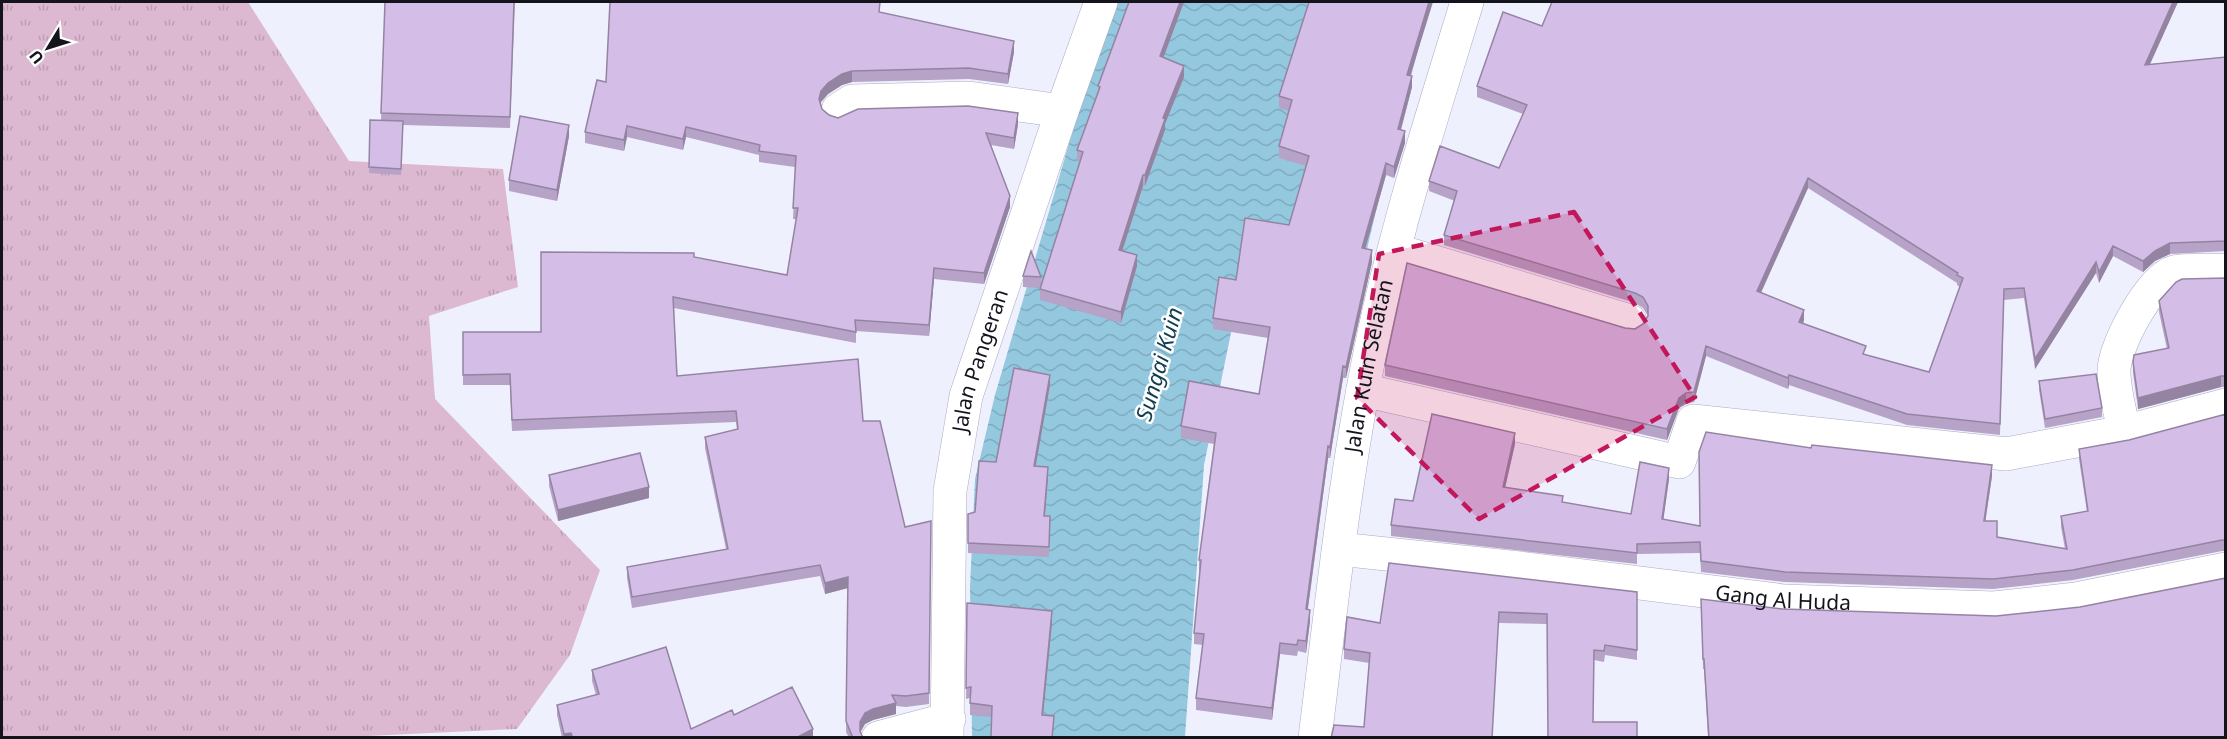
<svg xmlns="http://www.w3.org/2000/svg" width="2227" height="739" font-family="'Noto Sans',sans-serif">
<defs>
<pattern id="grass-tufts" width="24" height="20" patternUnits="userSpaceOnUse" patternTransform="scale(1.5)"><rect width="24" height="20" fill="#dcb9d1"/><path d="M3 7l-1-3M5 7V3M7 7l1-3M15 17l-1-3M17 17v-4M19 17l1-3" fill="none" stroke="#bc9eb3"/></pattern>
<pattern id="water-waves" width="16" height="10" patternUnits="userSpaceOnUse" patternTransform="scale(1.5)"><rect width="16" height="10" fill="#94c8df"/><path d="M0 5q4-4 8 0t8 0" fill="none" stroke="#7fabbf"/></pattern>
</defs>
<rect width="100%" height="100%" fill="#eff0fe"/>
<!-- grass -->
<path fill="url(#grass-tufts)" d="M2 2H248L349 161 503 169 518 287 429 316 435 399 600 570 570 655 517 729 326 738 2 737Z"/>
<!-- water -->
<path fill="url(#water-waves)" d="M1115 2H1428L1417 38 1358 287 1234 318 1204 465 1185 737 972 738 970 587 975 479 995 395 1088 79Z"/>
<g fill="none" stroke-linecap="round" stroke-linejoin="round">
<!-- minor casing -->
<g stroke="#aaabc1" stroke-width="34">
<g id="minor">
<path d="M838 110 852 101 969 98 1062 111"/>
<path d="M1395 250 1630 321"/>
<path d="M1363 390 1679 462 1693 421 2006 454 2124 432C2121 413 2114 392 2114 372 2113 348 2150 279 2174 272 2186 269 2212 271 2226 270"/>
<path d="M2124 432 2226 405"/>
<path id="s1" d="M1339 549 1519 568 1784 601 1994 608 2076 599 2226 569"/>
<path d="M878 738 949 719"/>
<path id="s2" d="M947 738 950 491 966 396 1062 111 1101 2"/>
<path id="s3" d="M1315 738C1332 601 1346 463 1375 329 1399 218 1434 110 1467 2"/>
</g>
</g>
<!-- minor -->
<use href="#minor" stroke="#fff" stroke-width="33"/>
</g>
<!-- wall -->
<path fill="#b6a3c7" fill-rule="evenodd" d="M385 2H515L510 128 403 125 401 175 369 173 370 120H381Z
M1552 2H2178L2150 64 2226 57V251L2170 254 2155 261 2143 272 2113 256 2099 283 2096 273 2035 369 2024 298 2004 300 2000 435 1907 425 1789 385 1788 389 1706 356 1694 402 1686 404 1679 408 1667 440 1385 376V365L1625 328 1635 329 1643 324 1648 316 1643 308 1635 303 1444 245V235L1455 201 1429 191V181L1499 168 1523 114 1477 97V86L1542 26ZM1808 188 1957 283V285L1960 287 1929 372 1866 355 1803 324 1804 320 1761 293Z
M880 12 1014 52 1008 84 969 79 852 82 842 85 828 94 821 102V104L822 109 829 115 838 118 1018 124 1014 149 991 145 1010 207 984 284 934 279 929 336 856 331V343L674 308 677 376 863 421 905 527 931 521 929 704 906 707 896 706V714L873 720 865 724 860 732 863 738H849L846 732 848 588 825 594 820 576 632 608 627 578V567L726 549 705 448V437L737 430 736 422 512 431 510 385H463V332H541L694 257 787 275 796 219H793L795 167 759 162V155L686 137 683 150 627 137 624 151 585 143V132L606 82Z
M1426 21 1411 76 1412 87 1401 130 1405 143 1394 178 1386 175 1365 249 1372 262 1346 378H1343L1330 458H1328L1308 609 1310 621 1306 653 1298 651 1297 656 1280 654 1272 720 1196 710V698L1203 645 1194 644V633L1200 571H1199V560L1214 444 1181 438V426L1259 394 1268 338 1213 329V318L1236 280 1289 225 1306 166 1279 158V146L1289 111 1279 108V96Z
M1164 57 1184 77 1165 124V130L1145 186H1143L1122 251 1137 266 1121 323 1040 300V288L1023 287V276L1041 277V286L1080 162 1077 161V150L1098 92V86Z
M569 136 557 201 509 191V180Z
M2226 278V387H2221L2138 409 2133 373V362L2167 349 2159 312V301Z
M2039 381 2102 408V417L2045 428 2039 390Z
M1050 385 1035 466 1048 477 1045 516H1050L1049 557 968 553V514L975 512 996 462Z
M2226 414V551H2222L2073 580 1993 589 1785 582 1701 572 1700 553 1637 554V564L1391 536V525L1413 501 1515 444 1505 487 1563 502 1631 514 1669 479 1663 520 1700 526 1992 476 1985 521 1997 537 2065 549 2061 527V516L2087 512 2079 459V449L2129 440Z
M549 475 649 498 558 521 549 486Z
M1637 592V660L1605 655 1604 662 1594 660 1593 722 1548 738 1547 624 1499 623 1364 727 1369 663 1344 659V649L1380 623Z
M1701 599 1783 609 1996 616 2080 607 2226 738H1708L1704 669H1703Z
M967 603 1052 623 1043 715 1054 727 992 717 970 715V698L966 699Z
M592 670 691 729 734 715 813 738H562L557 715V705L596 695 592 681Z"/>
<!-- shaded-wall -->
<path fill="#9484a2" d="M1180 2H1184L1160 67V56Z
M1429 2H1433L1407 86V75Z
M2173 2H2178L2145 75V65Z
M1014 41V52L1008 84V74Z
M1184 66V77L1165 124V130L1145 186V175L1163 118Z
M852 71V82L842 85 828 94 821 102 819 110V99L821 91 828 83 842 74Z
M1412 76V87L1398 140V129Z
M1018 113V124L1014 149V138Z
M569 125V136L557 201V190Z
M627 126V137L624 151V140Z
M686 127V137L683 150V139Z
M1405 131V143L1394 178V167Z
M1386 163V175L1362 260V248Z
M1143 175V186L1119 261V250Z
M1808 178V188L1757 301V291Z
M1010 196V207L984 284V273Z
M2170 243V254L2155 261 2143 272V261L2155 251Z
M2113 246V256L2099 283V272Z
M1372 250V262L1346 378V367Z
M1137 255V266L1121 323V312Z
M2096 262V273L2035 369V359Z
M934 268V279L929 336V325Z
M1804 310V320L1799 333V322Z
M1706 346V356L1694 402V392Z
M1343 366V378L1330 458V447Z
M1050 375V385L1034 476V466Z
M1789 375V385L1788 389V378Z
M2221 376V387L2138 409V398Z
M1686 393V404L1679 408 1667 440V429L1679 398Z
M1515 433V444L1503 497V487Z
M1328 446V458L1306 621V609Z
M1992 465V476L1984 531V521Z
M1048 467V477L1044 526V516Z
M1669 468V479L1662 530V519Z
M649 487V498L558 521V510Z
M848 577V588L825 594V583Z
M1310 610V621L1306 653V641Z
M1052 611V623L1042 726V715Z
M1280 643V654L1272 720V708Z
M896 703V714L873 720 865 724 860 733V722L865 713 873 709Z
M813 729V738H796Z
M571 733V738H564V734Z"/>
<!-- building -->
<path fill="#d4bde7" stroke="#9484a2" stroke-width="1.5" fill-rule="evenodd" d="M385 2H514L510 117 381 113Z
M610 2H880L879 12 1014 41 1008 74 969 68 852 71 842 74 828 83 821 91 819 99 822 109 829 115 838 118 858 109 968 106 1018 113 1014 138 986 133 1010 196 984 273 934 268 929 325 855 320 856 332 673 297 677 376 858 359 863 421H880L905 527 931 521 929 693 906 696 892 695 896 703 873 709 865 713 860 722V731L863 738H853L846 721 848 577 825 583 820 565 632 597 627 567 728 549 705 437 738 429 736 411 512 420 510 374 463 375V332H541V252L694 253V257L787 275 798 208H793L796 156 759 151 760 145 686 127 683 139 627 126 624 140 585 132 597 80 606 82Z
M1129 2H1180L1160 56 1184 66 1163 118 1165 119 1145 175H1143L1119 250 1137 255 1121 312 1040 289 1083 152 1077 150 1100 87 1098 86Z
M1309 2H1429L1407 75 1412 76 1398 129 1405 131 1394 167 1386 163 1362 248 1372 250 1346 367 1343 366 1330 447 1328 446 1306 609 1310 610 1306 641 1298 640 1297 645 1280 643 1272 708 1196 698 1204 634 1194 633 1201 560H1199L1216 433 1181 426 1189 381 1259 394 1270 327 1213 318 1219 277 1236 280 1245 218 1289 225 1309 156 1279 146 1292 100 1279 96Z
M1552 2H2173L2145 65 2226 57V241L2170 243 2155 251 2143 261 2113 246 2099 272 2096 262 2035 359 2024 288 2004 289 2000 424 1907 414 1789 375 1788 378 1706 346 1694 392 1686 393 1679 398 1667 429 1385 365 1407 263 1625 328 1635 329 1643 324 1648 316V306L1643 297 1635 293 1444 235 1457 191 1429 181 1440 146 1499 168 1527 105 1477 86 1503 12 1542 26ZM1808 178 1958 273 1957 275 1963 278 1929 372 1863 354 1866 346 1799 322 1804 310 1757 291Z
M520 116 569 125 557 190 509 180Z
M370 120 403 121 401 169 369 167Z
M1031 251 1041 277 1023 276Z
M2226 278V376H2221L2138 398 2133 362 2134 355 2169 348 2159 301 2176 282 2182 279Z
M1014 368 1050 375 1034 466 1048 467 1044 516H1050L1049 547 968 543V514L975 512 979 461 996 462Z
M2096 374 2102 408 2045 419 2039 381Z
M1432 414 1515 433 1503 487 1563 496 1562 502 1631 514 1640 462 1669 468 1662 519 1700 526 1699 452 1706 432 1811 448 1812 445 1992 465 1984 521H1997V537L2067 549 2061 516 2088 511 2079 449 2129 440 2226 414V540H2222L2073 570 1993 579 1785 572 1701 561 1700 542 1637 544V553L1391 525 1395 499 1413 501Z
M640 453 649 487 558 510 549 475Z
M1389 563 1637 592V650L1605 645 1604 651 1594 650 1593 722H1637V738H1548L1547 614 1499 612 1492 738H1331L1334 725 1364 727 1370 653 1344 649 1347 617 1380 623Z
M2226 578V738H1709L1704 659H1703L1701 599 1783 609 1996 616 2080 607Z
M967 603 1052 611 1042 715 1054 716 1052 738H991L992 706 970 703 971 687 966 688Z
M666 647 691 729 732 710 734 715 792 687 813 729 796 738H573L571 733 564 734 557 705 599 694 592 670Z"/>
<!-- marked area -->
<path fill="#c2185b" fill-opacity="0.2" stroke="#c2185b" stroke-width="4.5" stroke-dasharray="12 8" stroke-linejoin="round" d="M1574 212 1695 397 1479 519 1357 398 1379 254Z"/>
<g text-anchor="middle" stroke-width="5" stroke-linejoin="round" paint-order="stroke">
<!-- street labels -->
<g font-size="21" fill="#13141c" stroke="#fefefe">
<text dy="7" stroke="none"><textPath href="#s2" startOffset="381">Jalan Pangeran</textPath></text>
<text dy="7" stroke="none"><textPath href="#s3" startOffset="376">Jalan Kuin Selatan</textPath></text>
<text dy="7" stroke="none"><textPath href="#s1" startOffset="447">Gang Al Huda</textPath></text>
</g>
<!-- water labels -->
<g font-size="22" font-style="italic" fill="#113e4f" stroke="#fefefe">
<text transform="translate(1159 364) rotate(-74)" y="8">Sungai Kuin</text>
</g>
</g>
<!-- border -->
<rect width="2227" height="739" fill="none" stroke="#13141c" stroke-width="6"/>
<!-- north arrow -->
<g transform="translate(48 48) rotate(232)" stroke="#fefefe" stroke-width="4.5" paint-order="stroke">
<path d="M0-4.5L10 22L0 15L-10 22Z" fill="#13141c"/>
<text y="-9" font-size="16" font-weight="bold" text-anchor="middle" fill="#13141c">U</text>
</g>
</svg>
